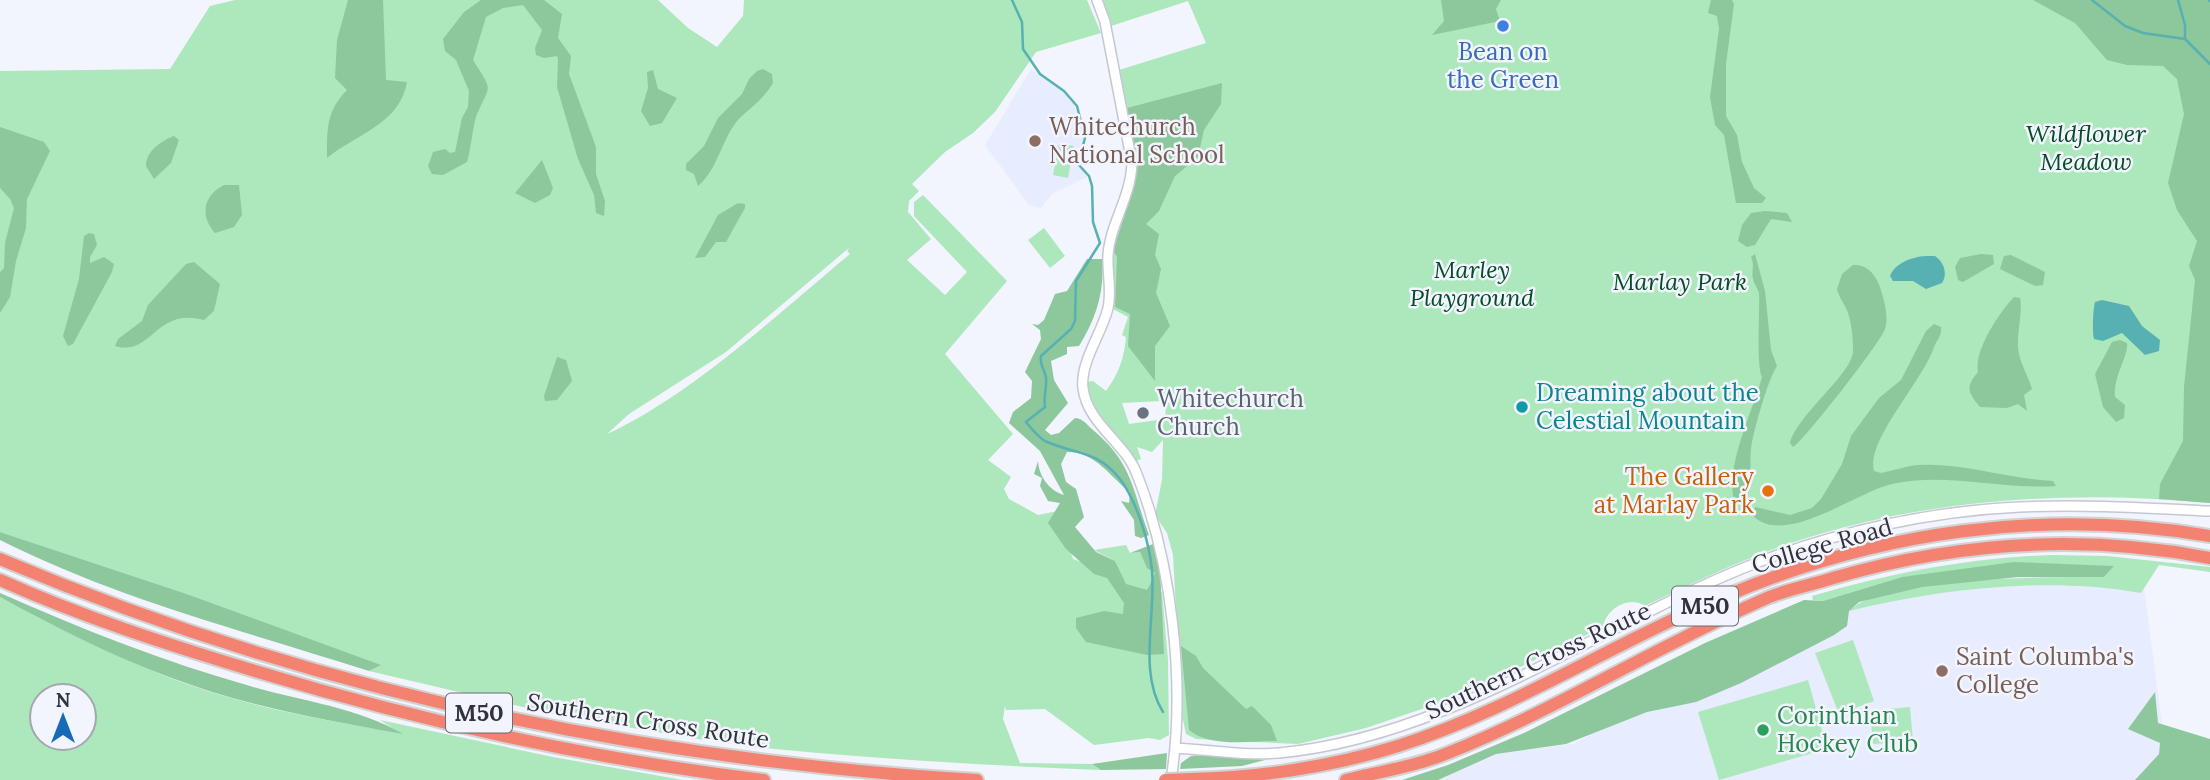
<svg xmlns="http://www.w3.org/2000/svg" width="2210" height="780" font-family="Lora,serif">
<rect width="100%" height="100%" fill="#f2f4fe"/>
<!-- built -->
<path fill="#e8ecff" d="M1031 69 1064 91 1074 105 1085 138 1078 164 1089 176 1052 194 1041 208 1029 205 985 145Z
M2026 556H2107L2159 565 2144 588 2162 724 2210 742V780H1438L1496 754 1573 744 1644 707 1813 602 1812 596 1921 568Z"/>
<!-- green -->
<path fill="#ade7bc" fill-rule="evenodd" d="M235 0H658L688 28 717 47 743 16 744 0H1087L1101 33 1036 52 995 112 973 133 945 152 912 184 919 191 909 201 908 212 931 239 907 260 945 295 967 272 914 216V202L923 195 1007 281 945 354 1013 434 988 460 1011 477 1004 489 1009 499 1038 515 1058 511 1073 559 1122 577 1115 561 1094 550 1126 545 1130 553 1140 552 1147 567 1156 573 1148 587 1162 592 1168 660 1169 735 1160 740 1149 738 1094 745 1045 709 1006 710 1005 706 1003 719 1020 763 1092 764 1101 770C979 765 857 758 735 745L736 740H704L561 716 369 671 380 665 184 593 0 532V71L170 69 210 6ZM850 247 847 251 850 254C779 313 690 396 607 434L629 414 726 352Z
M1102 0H2210V503C2069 490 1926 498 1791 543 1741 560 1693 583 1645 606 1629 595 1606 609 1603 627L1460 696 1366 728 1298 744 1196 739 1186 734 1182 715 1173 555 1167 533 1155 515 1162 480 1163 440 1152 452 1137 447 1141 459 1136 461 1091 404 1087 382 1093 381 1106 391C1119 373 1124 359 1126 337L1122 335 1128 317 1113 309V250L1135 184 1137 164 1119 70 1206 43 1188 1 1111 26ZM1158 394 1166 404 1165 419 1129 424 1122 403 1161 401Z
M1059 144 1074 146 1068 178 1053 175Z
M1044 228 1065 256 1050 268 1028 240Z
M2052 555 2107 556 2210 567V572L2159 565 2141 593C2048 576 1940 589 1849 611 1884 576 2051 577 2104 577L2114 566 1902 577 1823 601 1813 600 1812 596C1891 573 1969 558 2052 555Z
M0 597C55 627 110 654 168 677 242 706 322 720 400 733L380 720 553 757 683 780H0ZM42 696H84V738H42Z
M1853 640 1874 701 1839 714 1815 653Z
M1808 680 1827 749 1719 780 1698 712Z
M1910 707 1913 741 1873 744 1870 711Z"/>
<!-- forest -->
<path fill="#8dc79c" d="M348 0H383L386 80 407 82C400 124 356 134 327 158 327 130 326 111 347 90L335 78 337 40Z
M481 0H544L562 14 558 38 571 56 569 74 596 147V174L605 201 604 216 596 213 594 195 578 159 557 87 558 59 557 56 544 58 536 55 535 48 542 30 523 5 503 8 486 17 473 60C493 92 491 83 477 114 473 123 471 150 467 162L443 175 432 174 428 166 433 152 445 149 450 153 455 152 462 118 468 107 469 91 456 60 445 51 443 39 464 12Z
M1441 0H1501L1496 9 1500 21 1432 35 1444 21Z
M1711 0H1732L1734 4 1726 64V116L1737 135 1742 162 1754 188 1766 198 1762 203H1736L1724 135 1715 125 1710 97 1719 29 1717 16 1708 13Z
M2033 0H2210V503L2159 499 2160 484 2183 441 2184 387 2195 280 2189 266 2197 241 2177 210 2168 183 2184 114 2177 79 2163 66 2127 65 2107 60 2075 23Z
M763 69 772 74 773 83C765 97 754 105 743 115 722 133 720 168 698 186L694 174 686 170V164L704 146 718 118 742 94 749 79 757 71Z
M653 70 658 89 677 98 662 123 650 126 641 111 648 88 647 72Z
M1222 83 1221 104 1204 130 1198 157 1175 176 1159 211 1146 224 1159 234 1155 255 1161 269 1156 293 1170 326 1155 346V381L1128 346 1130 314 1115 307 1117 257 1113 250 1135 184 1137 164 1127 108Z
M0 127 44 142 50 151 27 199 26 228 16 261 10 297 0 313V272L4 268 5 243 14 208 10 199 0 188Z
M174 136 179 140 171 163 154 179 146 166C146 151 161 141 174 136Z
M542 160 553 188 550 195 535 203 515 193Z
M224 185H239L242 215 234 227 215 233C199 215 204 195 224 185Z
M738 203 745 204V208L726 242H716L705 257 695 258 718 215Z
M1765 211 1787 213 1792 222 1771 219 1755 245 1747 247 1738 241 1742 225 1751 213Z
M89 233 94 234 97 245 90 257V263L104 257 114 264 112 272 73 344 68 346 63 336 79 279 84 236Z
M1755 254 1765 291 1771 350 1777 366C1768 379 1753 432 1751 449 1749 467 1754 479 1743 496L1734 500C1725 466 1753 411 1762 377 1756 367 1760 310 1759 294 1758 288 1754 284 1753 279 1751 271 1755 265 1751 257Z
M1981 254 1993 255 1994 264 1963 282 1958 280 1955 267 1960 258Z
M2011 255 2045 272 2043 285 2035 286 2000 269 2004 256Z
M1087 259H1102C1105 291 1096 319 1079 346L1067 347V354L1051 361 1054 380 1068 403 1045 430 1051 435 1059 433 1075 418C1084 419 1087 425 1093 430 1133 464 1132 489 1149 535L1141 538 1135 536 1134 520 1121 501 1129 503 1130 492C1109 476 1096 452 1067 452L1061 464 1066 482 1076 489 1084 517 1075 527 1096 552 1115 561 1126 584 1147 590 1155 573 1147 568 1140 552 1130 553 1153 544 1160 568 1164 654 1147 655 1086 642 1076 628V618L1104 611 1123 614 1124 603 1107 578 1094 574 1066 549 1048 523 1060 503 1048 501 1040 486 1042 478 1034 474 1038 461C1039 477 1050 491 1064 495L1040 451 1009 423 1013 412 1031 398 1032 381 1025 372 1041 339 1040 330 1032 324 1038 325 1044 320 1055 294 1067 291Z
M194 262 220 284 214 311 204 320C154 307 153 357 115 346L118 339 142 321 148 305 186 264Z
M1853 265C1867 264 1876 275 1880 287 1884 300 1889 316 1885 329 1881 342 1802 443 1793 447L1790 443C1797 415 1853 373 1853 351 1853 339 1852 325 1848 313 1845 304 1839 298 1837 289L1842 274Z
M2014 297 2020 298C2023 309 2017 333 2018 347 2019 362 2028 375 2032 389L2024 395 2027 411 2018 404 2007 408 1980 407C1968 393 1965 387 1978 372 1974 350 1999 313 2014 297Z
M1934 324 1941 327C1942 337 1937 339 1934 347 1923 381 1866 440 1874 471L1881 473C1893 471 1905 466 1918 465 1962 462 2008 479 2053 481L2056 486C2000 490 1947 472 1892 484 1856 492 1787 546 1754 517L1755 507 1790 515 1812 508 1821 499 1842 464 1851 436 1879 398 1901 380 1926 331Z
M2120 340 2127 343C2129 355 2113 376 2115 397L2125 405 2124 418 2116 422 2103 407 2095 374 2112 342Z
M557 357 566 360 572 381 557 400 545 401 544 396Z
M0 532 184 593 381 665 369 671C245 631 117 599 0 540Z
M2014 562 2114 566 2104 577H2018L1922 587 1859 602 1849 611 1847 626 1834 635 1741 683 1696 702 1647 712 1566 744 1496 754 1438 780H1402L1448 765 1524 733 1705 643 1804 600 1823 601 1902 577Z
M0 593C81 629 165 662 250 686 300 701 358 707 403 734 324 720 244 706 169 677 110 655 55 627 0 597Z
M1181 646 1196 656 1203 668 1246 709 1252 706 1271 725 1277 741C1250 741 1211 748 1189 730Z
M2155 692 2158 723 2210 739V780H2135L2159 754 2160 743 2128 729Z
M1167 753 1166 769 1101 770 1092 764Z
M1191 756 1201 755 1265 760 1242 766 1180 769 1181 763Z"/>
<!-- water -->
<path fill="#57b1b2" d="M1926 256H1935C1944 262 1948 274 1942 283L1926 289 1913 281H1893L1890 276C1895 263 1912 257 1926 256Z
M2102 300 2129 306 2142 326 2160 340 2159 351 2145 355 2122 333 2103 341 2094 339C2092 333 2093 309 2095 302Z"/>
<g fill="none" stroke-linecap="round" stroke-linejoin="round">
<!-- stream -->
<path stroke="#57b1b2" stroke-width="2.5" d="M1012 0 1022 22 1023 49 1040 74 1064 91 1077 106 1085 138 1078 164 1089 176 1092 186 1093 222 1100 243 1076 281 1075 321 1071 329 1041 356C1039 365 1045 369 1046 378 1047 389 1043 397 1045 407L1026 422C1031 428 1038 437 1045 441 1075 455 1096 449 1120 479 1137 502 1149 541 1152 570 1156 617 1138 672 1163 712
M2092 0 2125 26 2143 33 2185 39
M2178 0 2185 25V39L2210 64
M2209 0 2210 1"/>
<!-- minor casing -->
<g stroke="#c5c8d3" stroke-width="12">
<path id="minor" d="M1097 0 1105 22 1132 163C1131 197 1110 224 1108 255 1107 273 1112 290 1108 308 1102 334 1080 361 1083 388 1087 423 1124 442 1136 472 1172 561 1186 685 1171 780
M1176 748C1210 750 1244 756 1279 753 1450 737 1595 627 1751 565 1835 532 1929 511 2020 507 2083 504 2147 508 2210 511"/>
</g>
<!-- highway casing -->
<g stroke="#d2d2d3" stroke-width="16">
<path id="highway" d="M0 559C312 691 640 760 977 780
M0 580C82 617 169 645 255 671 422 722 591 759 764 780
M1192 779C1261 777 1331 767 1398 746 1512 710 1613 643 1723 597 1878 531 2044 508 2210 536
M1346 780C1379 772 1416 766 1448 753 1558 709 1659 645 1767 598 1788 589 1812 585 1833 578 1956 542 2084 534 2210 558"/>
</g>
<!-- minor -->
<use href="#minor" stroke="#fff" stroke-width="9"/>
<!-- highway -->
<use href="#highway" stroke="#f38271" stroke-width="12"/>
<!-- highway-bridge casing -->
<g stroke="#d2d2d3" stroke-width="16" stroke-linecap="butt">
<path id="highway-bridge" d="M1165 780 1192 779"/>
</g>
<!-- highway-bridge -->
<use href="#highway-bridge" stroke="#f38271" stroke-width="12"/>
</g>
<!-- markers -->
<circle fill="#3f7fe0" stroke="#f2f4fe" stroke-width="2.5" cx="1503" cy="26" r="7"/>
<g fill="#8d6e63" stroke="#f2f4fe" stroke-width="2.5">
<circle cx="1035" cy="141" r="7"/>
<circle cx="1942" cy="671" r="7"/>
</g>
<circle fill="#0f9aa8" stroke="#f2f4fe" stroke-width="2.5" cx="1522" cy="407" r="7"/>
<circle fill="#6b7280" stroke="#f2f4fe" stroke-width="2.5" cx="1143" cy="413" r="7"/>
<circle fill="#e8710a" stroke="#f2f4fe" stroke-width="2.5" cx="1768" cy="491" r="7"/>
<circle fill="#2e9e5b" stroke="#f2f4fe" stroke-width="2.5" cx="1763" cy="730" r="7"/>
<g text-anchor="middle" stroke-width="5" stroke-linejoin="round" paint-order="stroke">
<!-- shield labels -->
<g fill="#f2f4fe" stroke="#6c6d73" stroke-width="2">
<rect x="1672" y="586.5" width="66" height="39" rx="5"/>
<rect x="446" y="693.5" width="66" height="39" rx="5"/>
</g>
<g font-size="23" font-weight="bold" fill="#323338">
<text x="1705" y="614">M50</text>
<text x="479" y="721">M50</text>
</g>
<!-- shop labels -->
<g font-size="24" fill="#366cbe" stroke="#f2f4fe">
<text x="1503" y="60">Bean on<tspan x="1503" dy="28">the Green</tspan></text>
</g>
<!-- education labels -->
<g font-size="24" fill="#785e54" stroke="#f2f4fe" text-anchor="start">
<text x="1049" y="135">Whitechurch<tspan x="1049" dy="28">National School</tspan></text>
<text x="1956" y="665">Saint Columba's<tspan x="1956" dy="28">College</tspan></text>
</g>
<!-- park labels -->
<g font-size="24" font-style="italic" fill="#064d26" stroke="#f2f4fe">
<text x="2086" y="142">Wildflower<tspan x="2086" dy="28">Meadow</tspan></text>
<text x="1472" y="278">Marley<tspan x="1472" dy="28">Playground</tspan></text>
<text x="1680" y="290">Marlay Park</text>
</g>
<!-- culture labels -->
<g font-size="24" fill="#0d838f" stroke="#f2f4fe" text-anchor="start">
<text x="1536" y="401">Dreaming about the<tspan x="1536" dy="28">Celestial Mountain</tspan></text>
</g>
<!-- worship labels -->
<g font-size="24" fill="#5b616d" stroke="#f2f4fe" text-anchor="start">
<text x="1157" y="407">Whitechurch<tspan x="1157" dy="28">Church</tspan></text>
</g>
<!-- food labels -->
<g font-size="24" fill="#c56008" stroke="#f2f4fe" text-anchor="end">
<text x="1754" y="485">The Gallery<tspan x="1754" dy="28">at Marlay Park</tspan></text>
</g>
<!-- street labels -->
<g font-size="24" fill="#323338" stroke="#f2f4fe">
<text transform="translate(1822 546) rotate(-16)" y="8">College Road</text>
<text transform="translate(1538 661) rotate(-25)" y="8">Southern Cross Route</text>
<text transform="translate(648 721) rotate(9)" y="8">Southern Cross Route</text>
</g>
<!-- leisure labels -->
<g font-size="24" fill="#27864d" stroke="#f2f4fe" text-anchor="start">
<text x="1777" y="724">Corinthian<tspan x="1777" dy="28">Hockey Club</tspan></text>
</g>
</g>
<!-- north arrow -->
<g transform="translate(63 717)"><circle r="33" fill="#f2f4fe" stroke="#a5a7af" stroke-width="2"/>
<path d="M0-5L12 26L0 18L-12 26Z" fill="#176ab8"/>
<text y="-10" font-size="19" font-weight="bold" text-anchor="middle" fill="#323338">N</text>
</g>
</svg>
